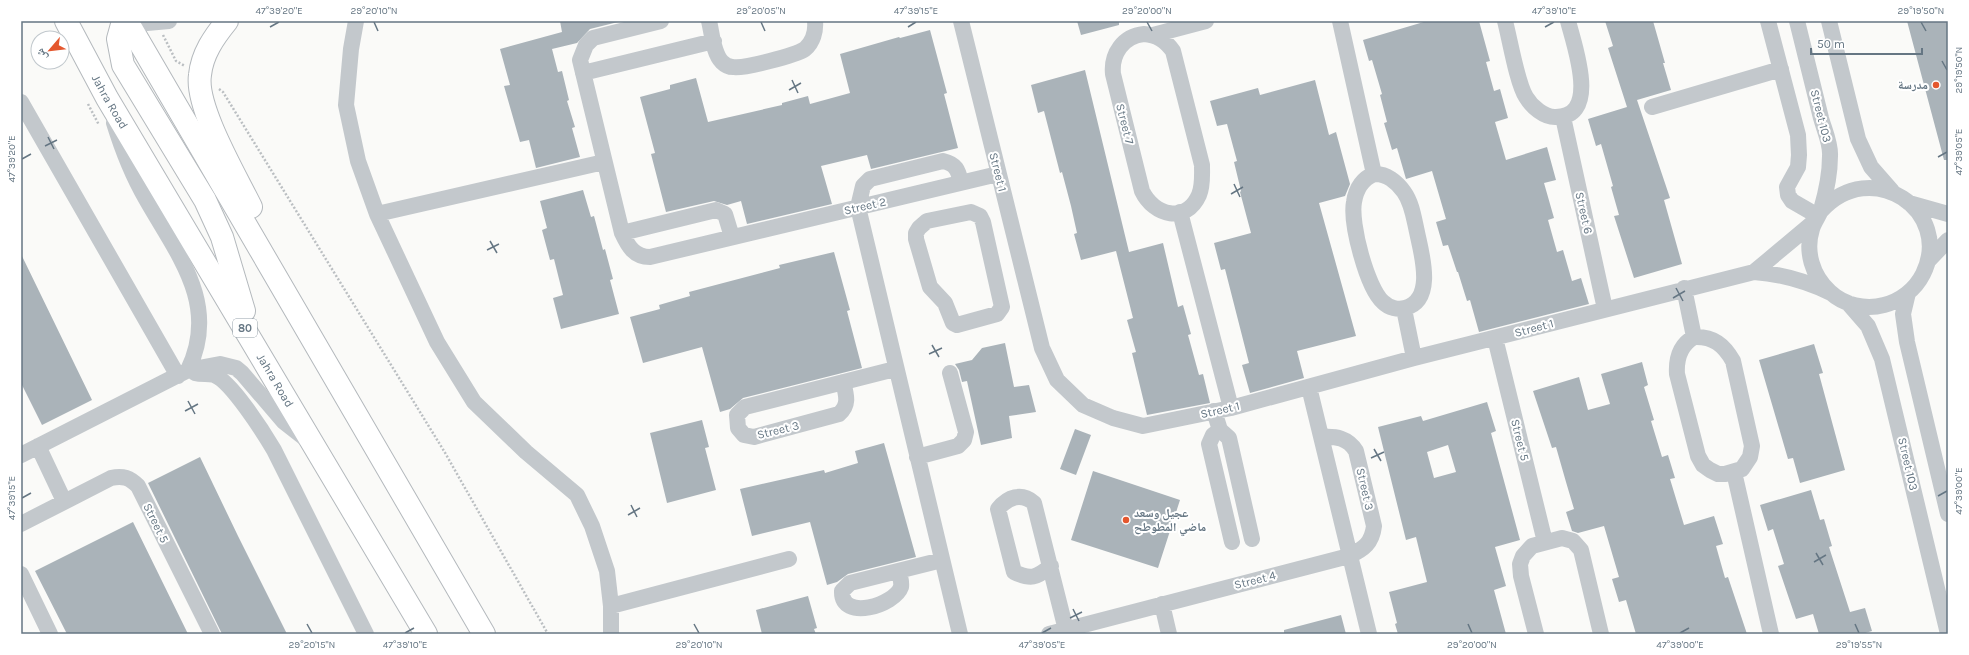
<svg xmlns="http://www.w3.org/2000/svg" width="1969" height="655" font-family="Karla,'Noto Naskh Arabic',sans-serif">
<rect width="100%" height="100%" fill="#fafaf8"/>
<!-- building -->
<path fill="#aab3b9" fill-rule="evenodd" d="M560 21H622L590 29 577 43 552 49 558 72 562 71 569 100 567 101 575 127 572 128 580 157 536 168 529 140 520 142 504 86 510 85 500 49 562 32Z
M1077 21H1119V25L1081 35Z
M1427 21H1479L1490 61 1486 62 1494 91 1500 89 1508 118 1495 122 1506 160 1547 147 1556 180 1544 183 1554 218 1548 220 1557 252 1563 250 1572 281 1581 278 1589 304 1479 332 1470 300 1467 301 1458 272H1457L1448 245 1443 246 1436 222 1446 219 1432 171 1406 179 1397 148 1392 150 1384 123 1387 122 1380 95 1382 94 1372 60 1369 61 1363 40Z
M1605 21H1653L1665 63H1663L1671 90 1637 100 1670 198 1664 200 1682 264 1634 278 1614 216 1619 215 1611 187 1613 186 1601 144 1596 146 1588 119 1627 107 1608 48 1613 46Z
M1907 21H1948V160H1944Z
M930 30 947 93 944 94 958 148 871 169 867 155 821 166 832 204 747 224 741 201 727 205 714 201 666 212 651 154 655 153 640 97 670 89V85L696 78 708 122 782 105V103L808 96 810 104 850 93 840 54 899 37 900 38Z
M1085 70 1129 252 1163 243 1178 307 1183 305 1191 334 1188 335 1199 375 1203 374 1210 403 1147 415 1132 353 1136 352 1127 320 1133 318 1116 251 1081 260 1074 234 1077 233 1071 206 1062 172 1060 173 1044 111 1038 113 1031 85Z
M1315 80 1329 135 1336 132 1350 184 1345 196 1319 203 1356 336 1297 351 1304 378 1250 393 1242 365 1249 363 1225 269 1221 270 1214 243 1251 233 1240 192 1241 191 1234 162 1237 161 1227 124 1217 126 1210 101 1258 88 1260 95Z
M583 190 591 217 594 216 603 250 605 249 613 279 610 280 619 314 561 329 553 298 563 295 554 259 550 260 542 230 547 228 540 201Z
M834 252 850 310 847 311 862 368 743 398 730 409 720 412 702 347 643 363 630 317 660 309 659 305 690 296 689 292 780 268 779 265Z
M21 254 92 400 42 425 21 383Z
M1005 343 1014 387 1029 385 1036 412 1009 416 1012 438 981 445 967 381 962 382 959 370 955 364 972 360 982 348Z
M1814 344 1823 373 1819 374 1845 470 1800 483 1793 458 1788 459 1759 360Z
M1642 362 1648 385 1644 387 1654 420 1651 421 1662 457 1668 455 1675 478 1670 479 1684 525 1714 516 1723 544 1716 546 1725 578 1728 577 1747 634H1636L1626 600 1619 602 1612 579 1619 577 1604 526 1578 533 1572 531 1566 512 1574 509 1566 482 1556 447 1552 448 1533 391 1579 377 1588 410 1610 404 1601 374Z
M1487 402 1496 431 1491 433 1520 540 1495 547 1506 586 1494 590 1506 634H1398L1395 624 1397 623 1389 592 1427 582 1416 537 1406 540 1378 427 1421 416 1423 421ZM1448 445 1456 472 1434 478 1427 452Z
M702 420 709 447 705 448 716 490 667 503 650 433Z
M1075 429 1091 435 1076 475 1060 469Z
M884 443 916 557 848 574 837 582 827 585 810 522 752 536 740 489 824 470 825 473 858 463 855 451Z
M200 457 238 536 287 634H222L199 587 148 483Z
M1093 471 1180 500 1158 568 1071 540Z
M1811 490 1820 520 1824 519 1832 546 1829 547 1850 612 1865 608 1872 631 1862 634H1819L1813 614 1796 619 1778 566 1784 564 1773 529 1768 531 1760 505Z
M133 522 188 634H67L35 571Z
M808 596 817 628 814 629 816 634H762L756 610Z
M1341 615 1346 634H1284V630Z"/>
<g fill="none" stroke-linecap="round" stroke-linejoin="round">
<!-- highway casing -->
<g stroke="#b4b9bd" stroke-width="24">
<g id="highway">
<path id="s1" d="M66 21 107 98 426 634"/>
<path d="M123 21 118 39 123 65 205 200 222 237 244 311"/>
<path d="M127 21 484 634"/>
<path d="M227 21C214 37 202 54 200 75 195 107 236 176 251 207"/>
</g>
</g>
<!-- path -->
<path stroke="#bbbfc2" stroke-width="2.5" stroke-dasharray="2 2" stroke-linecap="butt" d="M163 35 176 61 185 66
M219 89 223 92 444 451 548 634
M88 104 99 125"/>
<!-- minor -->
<path stroke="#c3c8cc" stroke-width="16" d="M138 21 147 23 169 21
M356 21 351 49 346 105 358 161 377 214 437 342 474 402 526 452 577 495 592 526 607 571 611 606V634
M661 21 593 38 586 45 580 60 622 233C628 246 634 257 650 257L998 174
M709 21C712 33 713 53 722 62 725 65 729 67 733 67 744 69 796 55 805 49 813 42 816 31 815 21
M961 21 1042 348 1057 380 1083 405 1113 418 1143 426 1231 408 1414 358 1754 272C1782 274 1806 281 1831 293
M1340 21 1374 174
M1505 21C1510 40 1517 83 1526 97 1532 107 1544 117 1555 117 1601 118 1574 45 1568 21
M1768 21 1798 135 1799 155 1798 167 1787 187 1788 195 1792 201 1818 216
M1797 21C1805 53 1813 86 1821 118 1824 129 1831 144 1830 156 1830 173 1826 193 1821 210 1819 216 1814 222 1812 229 1805 251 1812 276 1830 292 1844 305 1865 310 1884 305 1900 301 1915 290 1923 274 1954 211 1871 155 1821 211
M1829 21 1858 139 1871 167 1892 191
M1144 34C1157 35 1165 40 1173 51L1202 165C1202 175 1203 186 1199 195 1186 224 1154 216 1142 191L1113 74C1111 54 1123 36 1144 34Z
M1153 35 1206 21
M583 73 714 41
M21 102 178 376
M1652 107 1781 69
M1563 117 1605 309
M114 123C122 149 132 175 146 199 177 254 220 304 188 370
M1374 174C1386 173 1397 182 1404 192 1412 203 1414 219 1417 232 1421 252 1436 300 1405 308 1398 310 1389 308 1383 302 1367 288 1350 223 1354 202 1356 189 1362 179 1374 174Z
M1909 203 1948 214
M971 212 980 216 983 222 1002 307 997 314 957 325 953 323 945 303 930 287 916 239V233L919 228 927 221Z
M1180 212 1231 408
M377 214 604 162
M622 233 716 210 725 214 732 237
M1928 261 1948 240
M1754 272 1815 221
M1684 288 1694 337
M1908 293 1903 314 1907 342 1948 514
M1848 303 1868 326 1882 359 1948 634
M1404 309 1414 358
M1694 337C1713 336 1724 345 1733 361L1752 446 1750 457 1742 469 1725 474H1718L1710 470 1703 465 1698 456 1677 374C1676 358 1680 345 1694 337Z
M1495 338 1545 542
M195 373C202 375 208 373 214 375 231 381 264 433 274 450L366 634
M843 382C846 394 850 405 839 414L754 437 744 435 738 428 737 415 745 407 895 369
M1309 387 1369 634
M1214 411 1220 430 1213 435 1209 444 1232 542
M1220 430 1229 438 1252 539
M38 446 64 501
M21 455 188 370 220 364 236 368 242 373 284 422 307 440
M917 457 958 446 964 440 966 432 950 373
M1734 472 1771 634
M21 524 111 478C123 475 130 478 138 486L212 634
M1051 566C1036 578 1031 580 1014 572L998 509C1008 497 1021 492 1034 503L1066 630
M899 571C900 577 902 582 901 587 895 605 841 622 842 591L850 583 942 560
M21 574 50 634
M1162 604 1169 634
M611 606 789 559
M960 634 858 207 863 186 870 179 943 161C956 164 958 170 961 182
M1049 634 1349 556C1364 549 1372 543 1374 526L1356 451C1348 438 1336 436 1322 437
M1536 634 1521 576 1520 564 1523 556 1532 546 1562 538 1573 541 1581 550 1601 634"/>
<!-- highway -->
<use href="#highway" stroke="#fff" stroke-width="22"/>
</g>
<!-- ticks -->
<path fill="none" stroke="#657683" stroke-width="1.5" d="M374 22 378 31M761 22 765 31M1147 22 1152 31M1921 22 1926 31M270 27 279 22M908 27 916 22M1545 27 1554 22M1942 61 1947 70M792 80 798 93M789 90 801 83M48 137 54 149M45 146 57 140M1938 157 1947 152M22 159 31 154M1234 184 1240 197M1231 194 1243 187M490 241 497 253M487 250 499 244M1676 288 1683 301M1673 298 1685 291M932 345 939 357M929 354 942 348M188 401 195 414M185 411 198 404M1374 449 1381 461M1371 458 1384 452M1938 496 1947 491M22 498 31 493M631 505 637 517M628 515 640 508M1816 553 1823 565M1814 562 1826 555M1073 609 1079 621M1070 618 1082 612M307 624 312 633M694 624 699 633M1468 624 1472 633M1855 624 1859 633M405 633 414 628M1042 633 1051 628M1680 633 1689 628"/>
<!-- markers -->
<g fill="#e4572e" stroke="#fff" stroke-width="1.5">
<circle cx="1936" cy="85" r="4"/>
<circle cx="1126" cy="520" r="4"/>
</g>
<g text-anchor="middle" stroke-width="4" stroke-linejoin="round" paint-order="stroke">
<!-- shield labels -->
<rect fill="#fff" stroke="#939fa8" stroke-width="1" x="233" y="319" width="24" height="18" rx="3"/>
<g font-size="11" font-weight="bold" fill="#657683">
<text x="245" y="332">80</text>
</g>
<!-- poi labels -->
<g font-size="12" font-weight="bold" fill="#657683" stroke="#fff" text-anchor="end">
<text x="1928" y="89">مدرسة</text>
<text x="1134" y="517" text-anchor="start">عجيل وسعد<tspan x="1134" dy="14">ماضي المطوطح</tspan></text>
</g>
<!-- street labels -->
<g font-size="12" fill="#657683" stroke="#fff">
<text dy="4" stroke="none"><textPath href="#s1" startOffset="92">Jahra Road</textPath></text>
<text transform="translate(1821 116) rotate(76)" y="4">Street 103</text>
<text transform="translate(1125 124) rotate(76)" y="4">Street 7</text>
<text transform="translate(998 172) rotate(76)" y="4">Street 1</text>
<text transform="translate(865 206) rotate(-13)" y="4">Street 2</text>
<text transform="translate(1584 213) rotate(77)" y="4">Street 6</text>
<text transform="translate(1534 328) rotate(-15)" y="4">Street 1</text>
<text dy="4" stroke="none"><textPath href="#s1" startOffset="416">Jahra Road</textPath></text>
<text transform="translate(1220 410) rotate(-13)" y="4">Street 1</text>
<text transform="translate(778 430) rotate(-14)" y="4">Street 3</text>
<text transform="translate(1520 440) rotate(76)" y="4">Street 5</text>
<text transform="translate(1908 464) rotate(77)" y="4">Street 103</text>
<text transform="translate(1365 489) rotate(77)" y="4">Street 3</text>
<text transform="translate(156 523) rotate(64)" y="4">Street 5</text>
<text transform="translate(1255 580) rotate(-14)" y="4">Street 4</text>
</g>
</g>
<!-- border -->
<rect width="1969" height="655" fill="none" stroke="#ffffff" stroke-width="44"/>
<!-- north arrow -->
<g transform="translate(50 50) rotate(242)"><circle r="19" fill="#ffffff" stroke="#c1c8cd"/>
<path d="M0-3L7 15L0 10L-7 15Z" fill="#e4572e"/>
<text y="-6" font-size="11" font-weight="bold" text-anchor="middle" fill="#657683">ش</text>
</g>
<!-- scale -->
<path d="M1811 48v6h111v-6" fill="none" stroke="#657683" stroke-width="2"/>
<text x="1817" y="48" font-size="12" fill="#657683" stroke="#ffffff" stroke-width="3" paint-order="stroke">50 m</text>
<rect x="22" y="22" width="1925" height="611" fill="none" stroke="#657683" stroke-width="1.5"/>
<g font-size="10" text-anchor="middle" fill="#657683">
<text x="279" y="14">47°39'20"E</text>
<text x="374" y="14">29°20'10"N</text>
<text x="761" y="14">29°20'05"N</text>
<text x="916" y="14">47°39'15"E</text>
<text x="1147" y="14">29°20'00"N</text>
<text x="1554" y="14">47°39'10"E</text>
<text x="1921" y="14">29°19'50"N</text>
<text transform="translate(1958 70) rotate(-90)" y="4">29°19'50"N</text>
<text transform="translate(1958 152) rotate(-90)" y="4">47°39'05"E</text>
<text transform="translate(11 159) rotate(-90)" y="4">47°39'20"E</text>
<text transform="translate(1958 491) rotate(-90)" y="4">47°39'00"E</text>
<text transform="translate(11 498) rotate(-90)" y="4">47°39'15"E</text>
<text x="312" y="648">29°20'15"N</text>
<text x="405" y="648">47°39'10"E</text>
<text x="699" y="648">29°20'10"N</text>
<text x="1042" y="648">47°39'05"E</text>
<text x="1472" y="648">29°20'00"N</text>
<text x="1680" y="648">47°39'00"E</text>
<text x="1859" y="648">29°19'55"N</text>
</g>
</svg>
